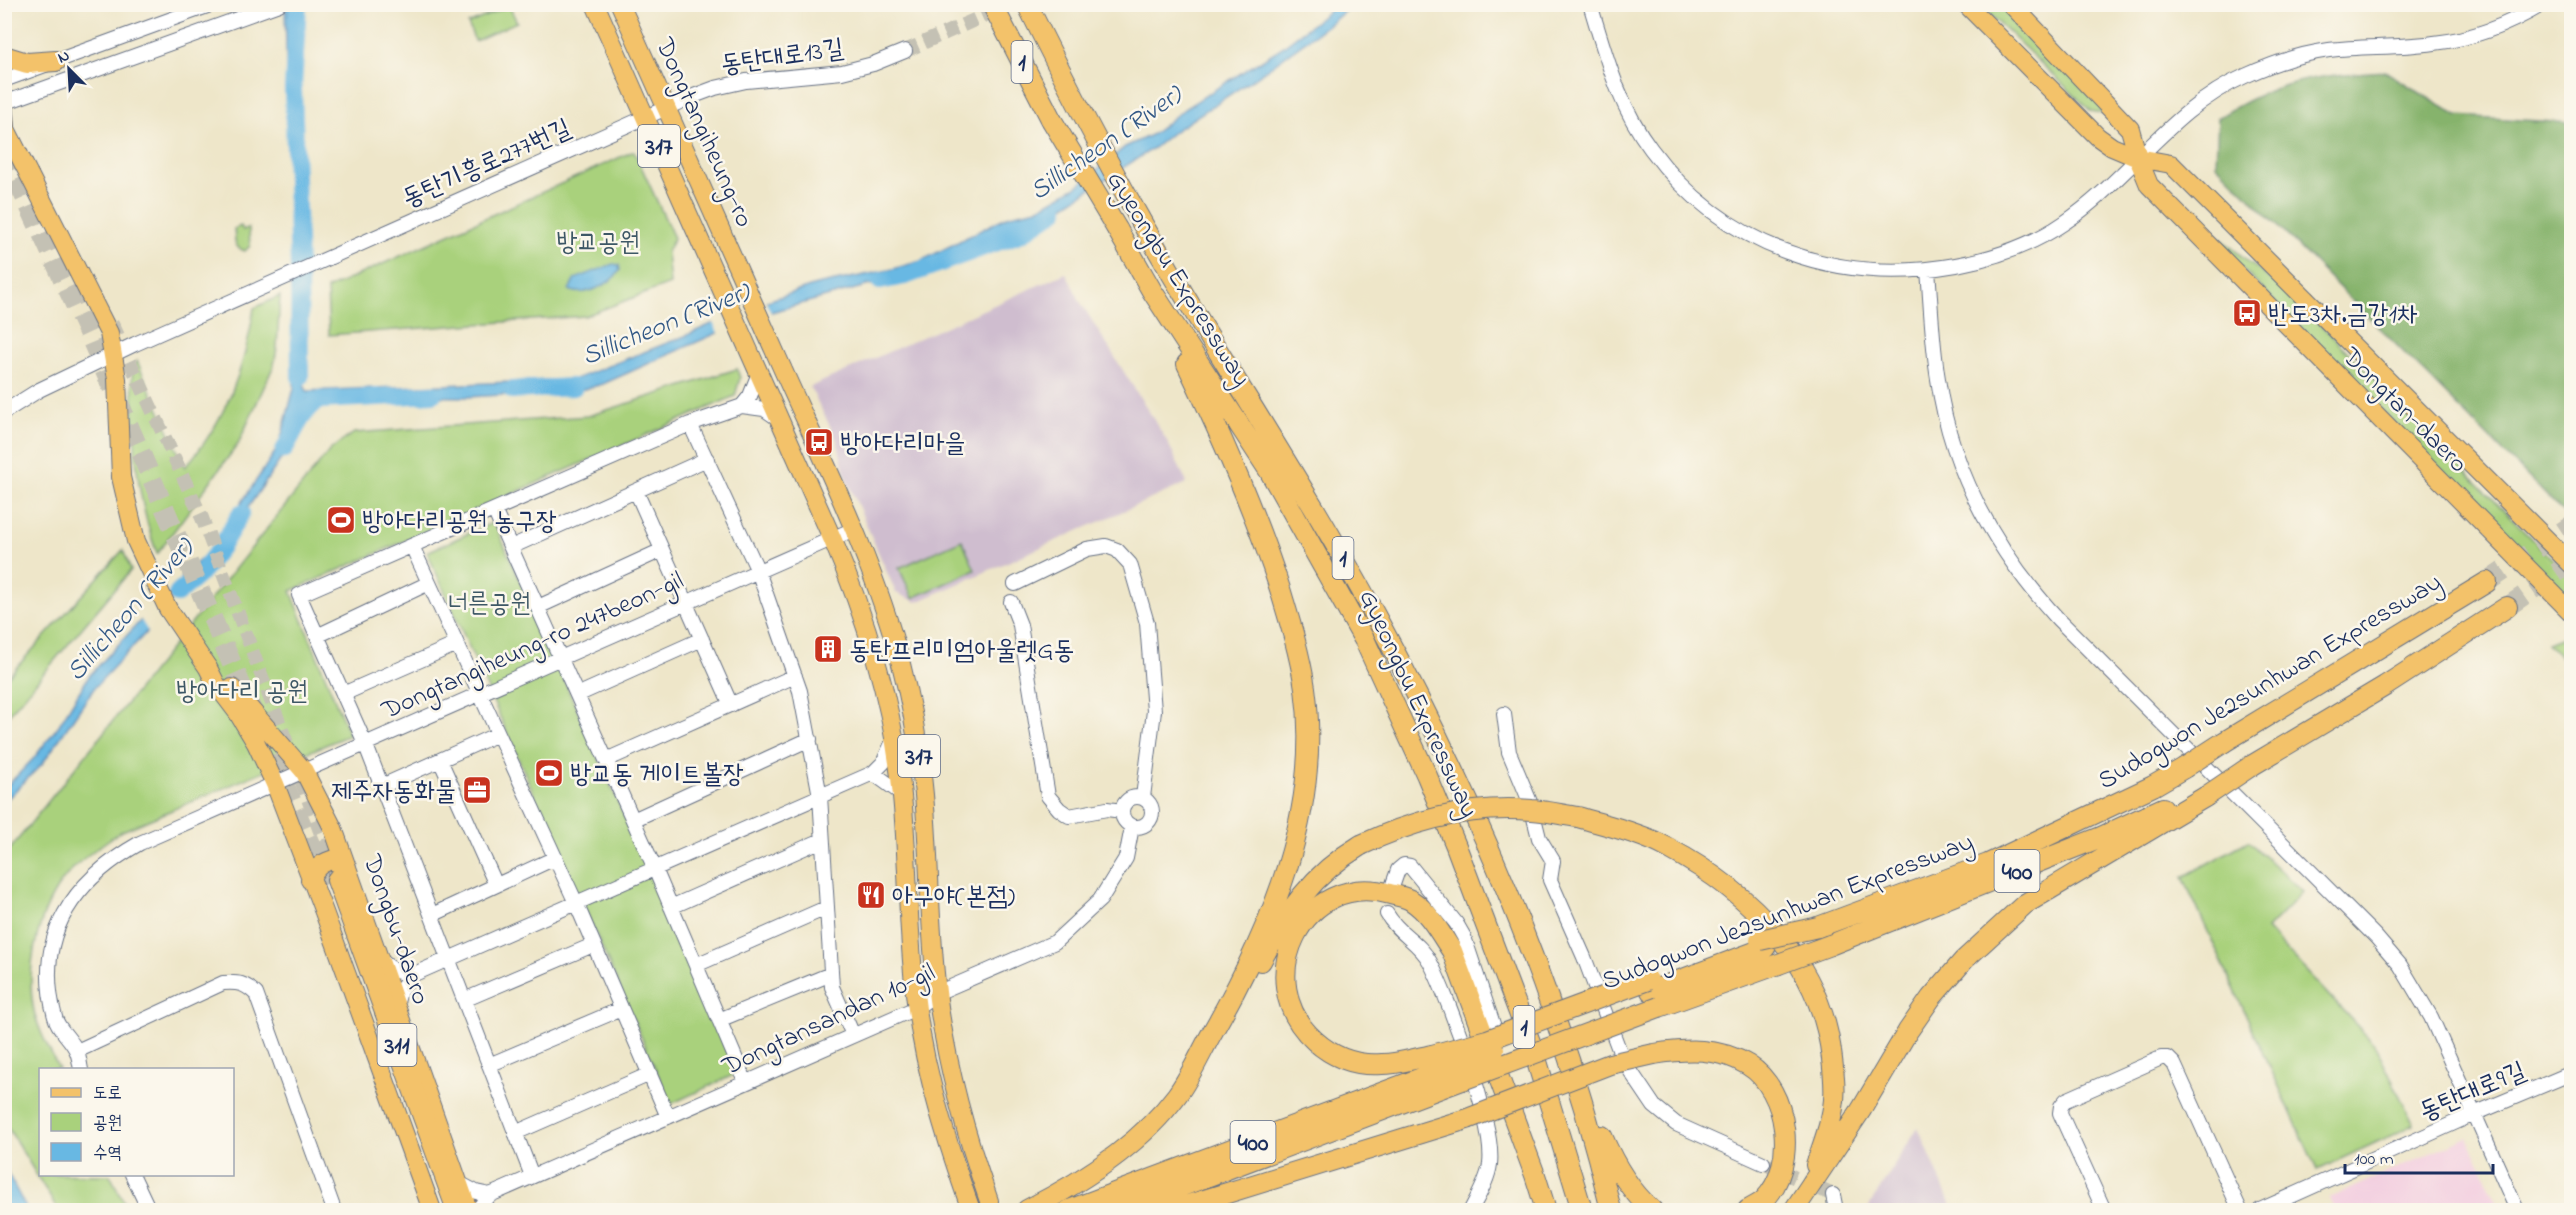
<svg xmlns="http://www.w3.org/2000/svg" width="2576" height="1215" font-family="'Indie Flower','Poor Story',sans-serif">
<rect width="100%" height="100%" fill="#fbf7ec"/>
<filter id="ink" filterUnits="userSpaceOnUse"><feTurbulence type="fractalNoise" baseFrequency=".0167" numOctaves="2"/><feDisplacementMap in="SourceGraphic" scale="12" xChannelSelector="R" yChannelSelector="G"/><feConvolveMatrix kernelMatrix="1 2 1 2 8 2 1 2 1" color-interpolation-filters="sRGB"/></filter>
<filter id="wash" filterUnits="userSpaceOnUse"><feTurbulence type="fractalNoise" baseFrequency=".008" numOctaves="4" result="noise"/><feDisplacementMap in="SourceGraphic" scale="24" xChannelSelector="R" yChannelSelector="G"/><feGaussianBlur stdDeviation="1.35" result="paint"/><feColorMatrix in="noise" values="0 0 0 0 0 0 0 0 0 0 0 0 0 0 0 0 0 1.4 0 .05"/><feComposite in="paint" operator="in"/></filter>
<g filter="url(#wash)">
<rect width="100%" height="100%" fill="#eee6c9"/>
<!-- built -->
<path fill="#f3cfe0" d="M2468 1137 2501 1210H2334L2329 1198Z"/>
<!-- industrial -->
<path fill="#cfbdcf" d="M1066 273 1081 303 1167 441 1187 483 917 602 896 593 846 478 837 440 810 387Z
M1918 1127 1953 1210H1867Z"/>
<!-- green -->
<path fill="#a9d17c" stroke="#62806d" stroke-width="1.5" d="M1980 5H2000L2107 111 2101 113 2091 111Z
M509 6 517 22 475 41 468 24Z
M634 151 674 238 667 252 670 284 585 316 329 335 327 289Z
M2181 201 2219 237 2304 308 2571 578V601L2176 202Z
M241 226 243 230 248 228 249 230 250 246 245 251C232 247 236 240 234 229Z
M280 296 277 348 274 365 238 444 157 554C133 487 134 439 132 369L137 361 185 467C226 421 245 368 254 308Z
M737 369 740 378 735 396 291 591 349 735 120 832C101 845 82 858 67 875 39 907 26 965 33 1006 37 1028 49 1049 59 1069L40 1070V1174L110 1175 128 1210H58L5 1123 4 859 7 853 330 450 354 433 588 416Z
M494 522 738 1073 671 1104 427 552Z
M962 540 975 570 913 598 899 568Z
M123 550 131 570 5 719V680Z
M2563 637 2571 646V668L2547 643Z
M2248 841 2303 892 2267 929 2374 1044 2414 1125 2317 1170 2183 877Z"/>
<!-- forest -->
<path fill="#86b36c" stroke="#507165" stroke-width="1.5" d="M2385 71 2457 116 2571 123V520L2216 164 2218 118C2277 80 2316 75 2385 71Z"/>
<!-- water -->
<path fill="#68b8e3" stroke="#4274a0" stroke-width="1.5" d="M285 5H288L296 267 291 268Z
M1337 5H1352L1332 22 1255 78 1176 130 1154 148 1037 223 1007 238 903 276 753 317 603 384 573 392 563 388 528 390 520 394 467 397 385 396 362 390 307 399 290 446 247 509 186 590 95 687 43 763 5 801V788L34 758 59 725 89 676 183 575 209 552 279 446 294 388 293 279H295L301 379 307 391 575 379 685 336 749 307 816 285 889 270 921 261 1010 215 1037 209 1076 187 1125 147 1153 134 1184 109 1281 48Z
M613 264 619 265 620 270C611 284 585 298 569 290L575 279Z
M5 1168 27 1210H5Z"/>
<!-- pier -->
<path fill="#eee6c9" d="M764 298 772 315 752 320 719 335 712 320Z
M179 576 188 593 149 633 139 617Z"/>
<g fill="none" stroke-linecap="round" stroke-linejoin="round">
<!-- river -->
<path stroke="#68b8e3" stroke-width="18" d="M298 4 293 88 299 269 300 377
M880 281 905 276 1022 233 1056 210
M512 390 574 387
M284 450C294 433 302 410 320 400L433 394
M177 594 200 574 221 547 241 513"/>
</g>
</g>
<g filter="url(#ink)">
<g fill="none" stroke-linecap="round" stroke-linejoin="round">
<!-- minor-tunnel -->
<path stroke="#c4c1b4" stroke-width="14" stroke-dasharray="14 7" stroke-linecap="butt" d="M905 51 1010 4
M112 323 202 518 290 751
M301 780 334 869
M1763 1163 1833 1195"/>
<!-- highway-tunnel -->
<path stroke="#c4c1b4" stroke-width="20" stroke-dasharray="20 10" stroke-linecap="butt" d="M4 152 92 341 330 890
M2487 582 2572 525
M2507 607 2572 562"/>
<!-- minor casing -->
<g stroke="#656f83" stroke-width="16">
<path id="minor" d="M1590 4C1606 56 1618 105 1651 149 1723 247 1838 286 1956 265 1994 258 2032 245 2064 223 2129 179 2172 108 2245 76 2271 64 2300 54 2329 50 2363 46 2399 48 2434 43 2473 39 2510 24 2543 4
M4 80 213 4
M4 103 279 4
M1928 270C1931 306 1932 343 1938 379 1951 472 1995 550 2058 619L2376 937 2400 965 2431 1017 2517 1210
M759 373 750 396 742 406 764 409 780 420
M4 412 39 390 135 344 691 97 715 88 746 81 842 72 873 64 905 51
M690 424 758 571 800 691 820 796 832 987 853 1035
M636 491 731 705
M494 510 655 869 746 1083
M412 546 576 903 668 1117
M511 547 707 459
M1015 584 1087 549 1106 546 1117 550 1130 564 1147 623 1154 711 1143 797
M1011 602 1020 625 1048 796 1059 809 1069 816 1107 809 1122 811
M538 607 662 550
M317 636 429 583
M343 694 457 644
M577 695 702 639
M1504 714 1509 752 1530 802 1539 838 1553 861 1550 880 1584 957 1623 1060 1654 1106 1676 1124 1763 1163
M894 739 883 763 873 773 902 794
M440 760 496 885
M606 760 795 676
M382 786 498 734
M1122 812a15 15 0 1 1 30 0a15 15 0 1 1-30 0Z
M633 820 810 739
M1391 890 1398 870 1404 865 1410 866 1456 923 1464 937 1494 1027
M671 907 822 840
M1387 914C1398 934 1420 942 1430 962 1449 999 1495 1125 1490 1164 1488 1180 1478 1196 1471 1210
M432 915 555 858
M379 958C390 969 397 973 412 975L400 991 396 1006
M696 965 826 908
M412 975 873 773
M464 1000 593 945
M719 1020 831 974
M77 1051 223 983C238 982 245 983 256 994L334 1210
M489 1065 621 1009
M81 1070C80 1064 79 1057 77 1052 72 1039 58 1030 55 1017 33 937 73 881 140 843L854 529
M515 1133 650 1074
M132 1174 149 1210
M532 1176 365 743 299 595 690 424 742 406
M459 1183 476 1192 490 1195 477 1210
M490 1195 916 1008 937 993 1055 942 1100 900 1126 858 1132 827
M1833 1195 1836 1210
M2104 1210 2060 1113 2061 1106 2066 1100 2161 1058H2168L2174 1064 2240 1210
M2260 1210 2474 1114 2572 1073"/>
</g>
<!-- major casing -->
<g stroke="#656f83" stroke-width="20">
<path id="major" d="M595 4 832 538C867 620 894 706 902 796 909 866 907 939 917 1009 926 1077 948 1145 971 1210
M620 4C675 126 729 248 783 370 826 466 874 562 901 664 912 707 920 751 924 795 930 861 929 927 937 992 946 1064 965 1133 989 1201
M1966 4 2098 137 2112 147 2138 158 2149 185 2572 613
M2011 4 2130 129 2138 158 2171 164 2572 565
M4 102 6 126
M4 125 109 333 117 379 121 477 136 541 168 609 208 668 216 684 238 713 256 743 275 784 324 912 432 1210
M232 688 304 771 333 828 468 1210
M310 880C315 869 319 864 331 860L347 867"/>
</g>
<!-- highway casing -->
<g stroke="#656f83" stroke-width="22">
<path id="highway" d="M992 4 1051 119
M1027 4C1062 75 1098 145 1137 214 1213 350 1301 478 1375 615 1475 800 1563 1005 1611 1210
M4 56 27 63 56 61
M1117 229 1152 291 1270 472 1365 641 1427 776 1456 846 1535 1055 1582 1210
M2224 742 2487 582
M2251 766 2385 686 2507 607
M1578 817C1608 826 1641 833 1668 848 1750 892 1822 963 1832 1059 1834 1075 1836 1092 1833 1108 1830 1128 1822 1147 1816 1165
M337 880 457 1210
M1818 927 1988 864 2153 786 2184 768
M1830 945 2101 837 2163 808
M1261 961C1288 911 1311 875 1361 845
M1651 991 1765 948
M1659 1007 1776 965
M1654 1054C1686 1049 1719 1047 1748 1065 1789 1090 1798 1166 1764 1200 1760 1204 1753 1207 1748 1210
M1432 1055C1416 1058 1398 1064 1382 1064 1357 1066 1334 1058 1315 1041 1248 981 1304 869 1390 894 1397 896 1406 897 1412 901 1430 913 1440 933 1452 951L1535 1175 1546 1210
M1602 1136C1614 1164 1629 1190 1652 1210
M1027 1210C1082 1182 1140 1145 1177 1095 1191 1076 1201 1052 1213 1031 1272 927 1322 810 1305 688 1300 655 1290 622 1280 589 1255 511 1222 437 1187 364
M1069 1210 1437 1072
M1119 1210 1441 1088
M1172 1210 1467 1119
M1794 1210 1861 1110 1908 1031 1931 998 1964 960 2025 904 2205 797"/>
</g>
<!-- minor -->
<use href="#minor" stroke="#fff" stroke-width="14"/>
<!-- major -->
<use href="#major" stroke="#f3c26a" stroke-width="18"/>
<!-- highway -->
<use href="#highway" stroke="#f3c26a" stroke-width="20"/>
<!-- highway-bridge casing -->
<g stroke="#656f83" stroke-width="22" stroke-linecap="butt">
<path id="highway-bridge" d="M1051 119 1117 229
M2184 768 2224 742
M2205 797 2251 766
M1361 845C1414 820 1473 805 1532 810 1548 811 1563 815 1578 817
M1760 940 1818 927
M1776 965 1830 945
M1432 1055 1487 1040 1648 980
M1437 1072 1494 1050
M1441 1088 1659 1007
M1467 1119 1610 1064 1654 1054"/>
</g>
<!-- highway-bridge -->
<use href="#highway-bridge" stroke="#f3c26a" stroke-width="20"/>
</g>
</g>
<!-- icons -->
<defs>
<g id="bus-square" transform="scale(1.5)"><rect x="-9" y="-9" width="18" height="18" rx="4" fill="#c8321e" stroke="#fbf7ec"/><path d="M-5-6H5V4H4V6H2V4H-2V6H-4V4H-5ZM-3.5-4V0h7V-4ZM-3.5 1.2v1.5H-2V1.2ZM2 1.2v1.5H3.5V1.2Z" fill="#fff"/></g>
<g id="stadium-square" transform="scale(1.5)"><rect x="-9" y="-9" width="18" height="18" rx="4" fill="#c8321e" stroke="#fbf7ec"/><path d="M0-5a6.5 5 0 1 0 0 10a6.5 5 0 1 0 0-10ZM-3.5-1.8h7v3.6h-7Z" fill="#fff"/></g>
<g id="building-square" transform="scale(1.5)"><rect x="-9" y="-9" width="18" height="18" rx="4" fill="#c8321e" stroke="#fbf7ec"/><path d="M-4-6H4V6H1V3H-1V6H-4ZM-2.5-4.3h1.7v1.8h-1.7ZM.8-4.3h1.7v1.8H.8ZM-2.5-1h1.7V.8h-1.7ZM.8-1h1.7V.8H.8Z" fill="#fff"/></g>
<g id="office-square" transform="scale(1.5)"><rect x="-9" y="-9" width="18" height="18" rx="4" fill="#c8321e" stroke="#fbf7ec"/><path d="M-6-3h4V-5.5h4V-3h4V5H-6ZM-1-4.5V-3h2v-1.5ZM-6 0V1H6V0Z" fill="#fff"/></g>
<g id="restaurant-square" transform="scale(1.5)"><rect x="-9" y="-9" width="18" height="18" rx="4" fill="#c8321e" stroke="#fbf7ec"/><path d="M-5-6h1v4h1v-4h1v4h1v-4h1v5L-1.5 .5V6h-2V.5L-5-1ZM5-6V6H3V1.5H1.5Q1.5-4 5-6Z" fill="#fff"/></g>
</defs>
<g fill-rule="evenodd">
<use href="#bus-square" x="2247" y="313"/>
<use href="#bus-square" x="819" y="442"/>
<use href="#stadium-square" x="341" y="520"/>
<use href="#building-square" x="828" y="649"/>
<use href="#stadium-square" x="549" y="773"/>
<use href="#office-square" x="477" y="790"/>
<use href="#restaurant-square" x="871" y="895"/>
</g>
<g text-anchor="middle" stroke-width="5" stroke-linejoin="round" paint-order="stroke">
<!-- shield labels -->
<g fill="#fbf7ec" stroke="#5e6b89" stroke-width="1.5">
<rect x="1011.5" y="41" width="21" height="42" rx="4.5"/>
<rect x="638" y="125" width="42" height="42" rx="4.5"/>
<rect x="1332.5" y="537" width="21" height="42" rx="4.5"/>
<rect x="898" y="735" width="42" height="42" rx="4.5"/>
<rect x="1994.5" y="850" width="45" height="42" rx="4.5"/>
<rect x="1513.5" y="1006" width="21" height="42" rx="4.5"/>
<rect x="377.5" y="1024" width="39" height="42" rx="4.5"/>
<rect x="1230.5" y="1121" width="45" height="42" rx="4.5"/>
</g>
<g font-size="24" font-weight="bold" fill="#1b2f5e">
<text x="1022" y="70">1</text>
<text x="659" y="154">317</text>
<text x="1343" y="566">1</text>
<text x="919" y="764">317</text>
<text x="2017" y="879">400</text>
<text x="1524" y="1035">1</text>
<text x="397" y="1053">311</text>
<text x="1253" y="1150">400</text>
</g>
<!-- street labels -->
<g font-size="26" fill="#1b2f5e" stroke="#fbf7ec">
<text transform="translate(782 55) rotate(-8)" y="9">동탄대로13길</text>
<text transform="translate(706 132) rotate(66)" y="9">Dongtangiheung-ro</text>
<text transform="translate(486 162) rotate(-24)" y="9">동탄기흥로277번길</text>
<text transform="translate(1180 278) rotate(58)" y="9">Gyeongbu Expressway</text>
<text transform="translate(2406 409) rotate(45)" y="9">Dongtan-daero</text>
<text transform="translate(532 644) rotate(-24)" y="9">Dongtangiheung-ro 247beon-gil</text>
<text transform="translate(2269 680) rotate(-31)" y="9">Sudogwon Je2sunhwan Expressway</text>
<text transform="translate(1420 703) rotate(65)" y="9">Gyeongbu Expressway</text>
<text transform="translate(1787 910) rotate(-21)" y="9">Sudogwon Je2sunhwan Expressway</text>
<text transform="translate(398 929) rotate(71)" y="9">Dongbu-daero</text>
<text transform="translate(828 1018) rotate(-25)" y="9">Dongtansandan 10-gil</text>
<text transform="translate(2472 1090) rotate(-23)" y="9">동탄대로9길</text>
</g>
<!-- park labels -->
<g font-size="26" fill="#3e5866" stroke="#fbf7ec">
<text x="598" y="250">방교공원</text>
<text x="489" y="611">너른공원</text>
<text x="242" y="699">방아다리 공원</text>
</g>
<!-- poi labels -->
<g font-size="26" fill="#1b2f5e" stroke="#fbf7ec" text-anchor="start">
<text x="2268" y="322">반도3차.금강1차</text>
<text x="840" y="451">방아다리마을</text>
<text x="362" y="529">방아다리공원 농구장</text>
<text x="849" y="658">동탄프리미엄아울렛G동</text>
<text x="570" y="782">방교동 게이트볼장</text>
<text x="456" y="799" text-anchor="end">제주자동화물</text>
<text x="892" y="904">아구야(본점)</text>
</g>
<!-- water labels -->
<g font-size="27" font-style="italic" fill="#325886" stroke="#fbf7ec">
<text transform="translate(1105 142) rotate(-35)" y="9">Sillicheon (River)</text>
<text transform="translate(665 323) rotate(-22)" y="9">Sillicheon (River)</text>
<text transform="translate(129 609) rotate(-49)" y="9">Sillicheon (River)</text>
</g>
</g>
<!-- margin -->
<rect width="2576" height="1215" fill="none" stroke="#fbf7ec" stroke-width="24"/>
<!-- legend -->
<rect x="39" y="1068" width="195" height="108" fill="#fbf7ec" stroke="#a1a7b3" stroke-width="1.5"/>
<rect x="51" y="1088" width="30" height="9" fill="#f3c26a" stroke="#a1a7b3" stroke-width="1.5"/>
<text x="93" y="1098" font-size="18" fill="#1b2f5e">도로</text>
<rect x="51" y="1113" width="30" height="18" fill="#a9d17c" stroke="#a1a7b3" stroke-width="1.5"/>
<text x="93" y="1128" font-size="18" fill="#1b2f5e">공원</text>
<rect x="51" y="1143" width="30" height="18" fill="#68b8e3" stroke="#a1a7b3" stroke-width="1.5"/>
<text x="93" y="1158" font-size="18" fill="#1b2f5e">수역</text>
<!-- north arrow -->
<g transform="translate(69 69) rotate(336)" stroke="#fbf7ec" stroke-width="4.5" paint-order="stroke">
<path d="M0-4.5L10 22L0 15L-10 22Z" fill="#1b2f5e"/>
<text y="-9" font-size="16" font-weight="bold" text-anchor="middle" fill="#1b2f5e">N</text>
</g>
<!-- scale -->
<path d="M2345 1164v9h148v-9" fill="none" stroke="#1b2f5e" stroke-width="3"/>
<text x="2354" y="1164" font-size="18" fill="#1b2f5e" stroke="#fbf7ec" stroke-width="4.5" paint-order="stroke">100 m</text>
</svg>
